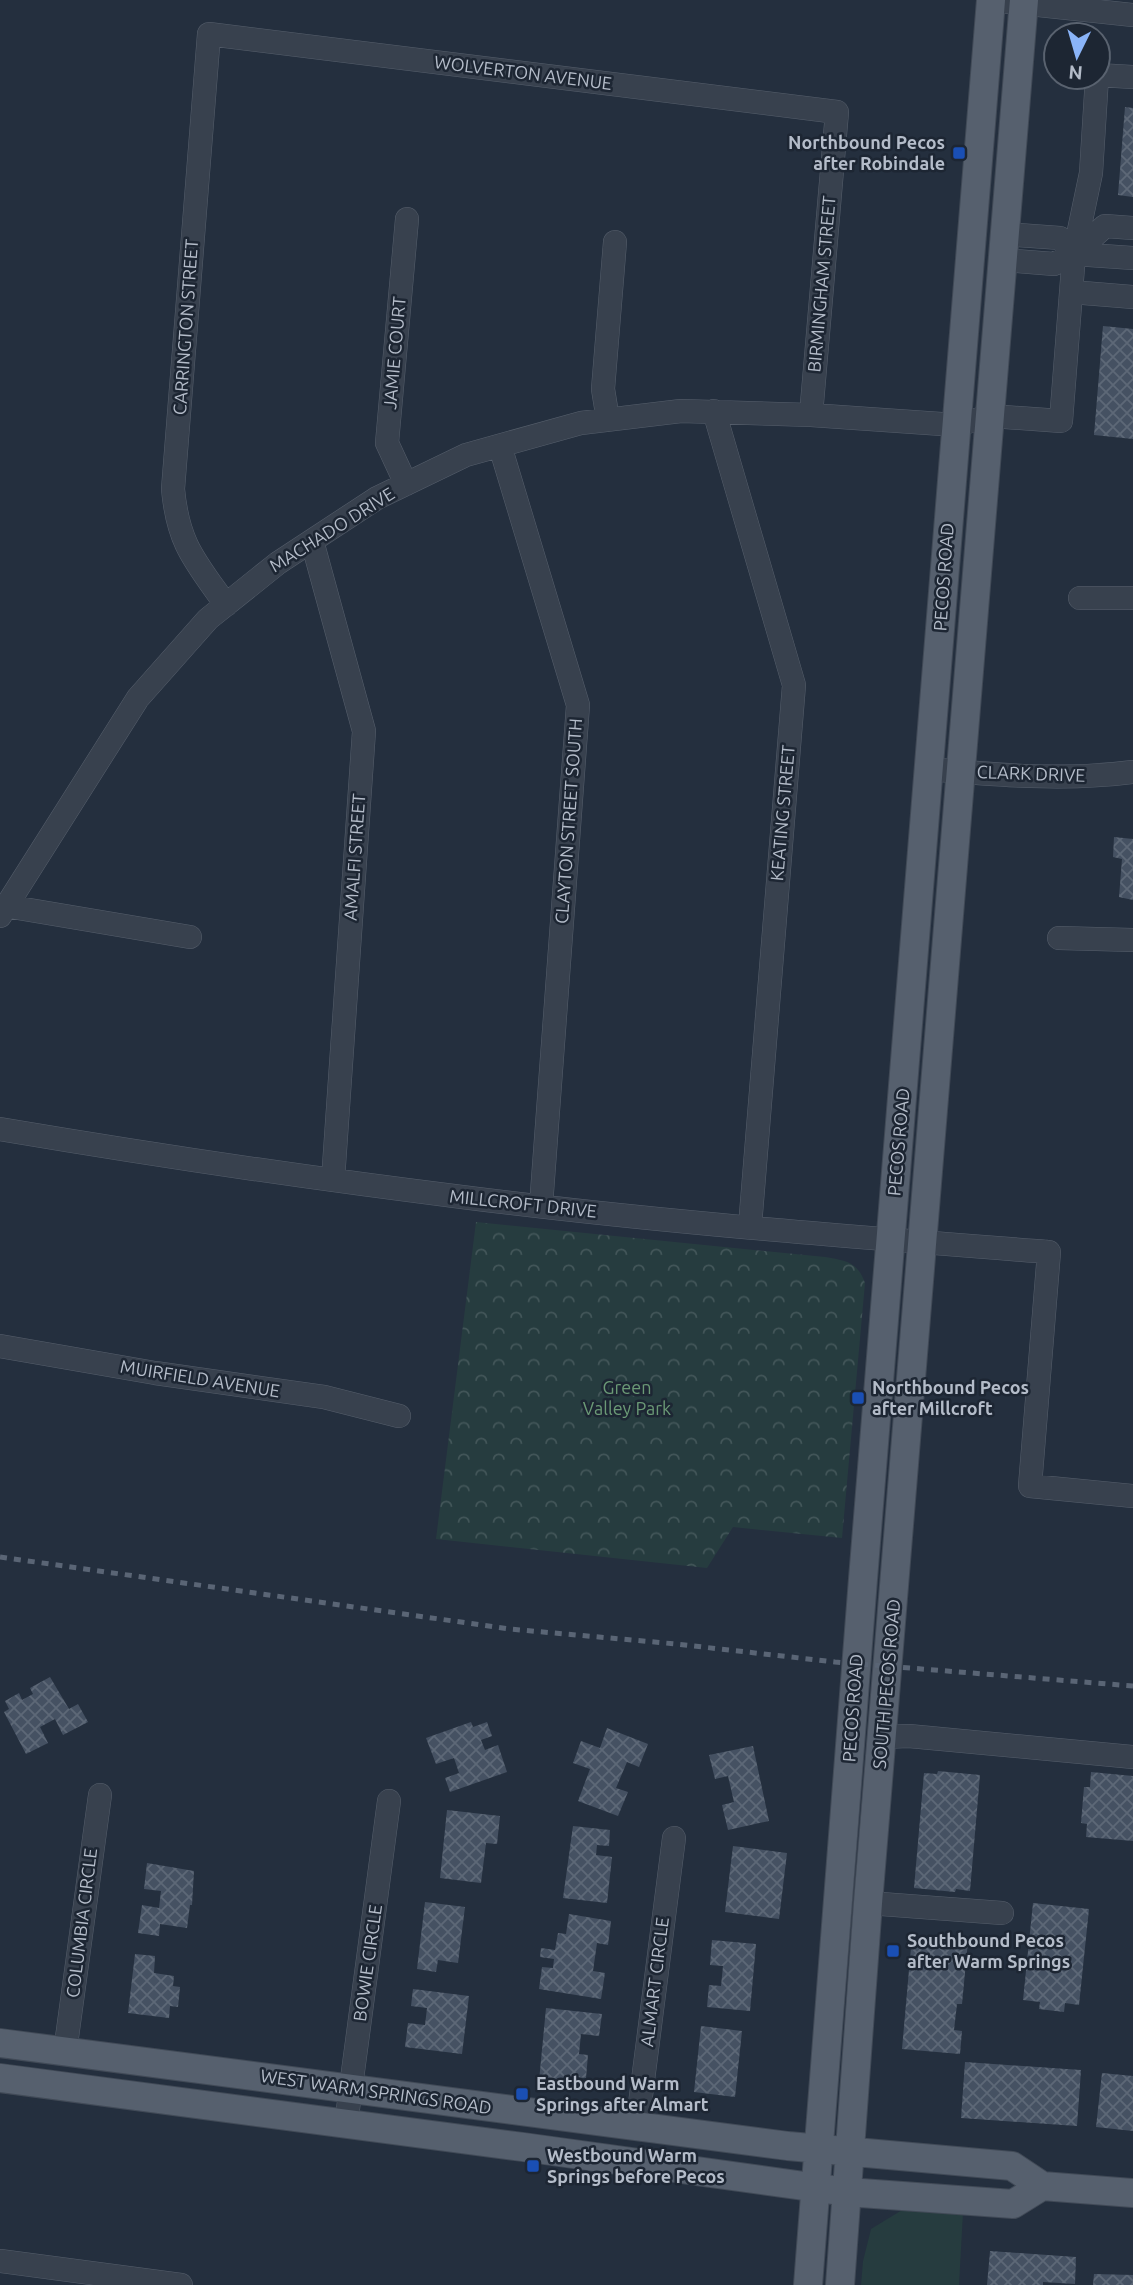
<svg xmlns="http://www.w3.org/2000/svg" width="1133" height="2285" font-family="Ubuntu,sans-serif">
<defs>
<pattern id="park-crowns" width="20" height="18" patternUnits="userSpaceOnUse" patternTransform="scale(1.75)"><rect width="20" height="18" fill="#263c3f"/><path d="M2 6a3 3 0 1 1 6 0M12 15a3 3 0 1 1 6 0" fill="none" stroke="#435659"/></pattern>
<pattern id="building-cross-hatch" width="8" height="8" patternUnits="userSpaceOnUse" patternTransform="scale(1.75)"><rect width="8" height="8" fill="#455162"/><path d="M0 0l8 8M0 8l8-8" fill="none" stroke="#5d6877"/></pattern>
</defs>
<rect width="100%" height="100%" fill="#242f3e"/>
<!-- grass -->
<path fill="#263c3f" d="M907 2207 963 2213 959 2285H861L863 2261 871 2229Z"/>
<!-- park -->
<path fill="url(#park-crowns)" d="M476 1222 825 1257C846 1261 857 1261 865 1283L842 1538 733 1527 707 1568 436 1539Z"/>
<!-- building -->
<path fill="url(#building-cross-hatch)" d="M1125 107 1133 108V197L1118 195Z
M1103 326 1133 329V439L1094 435Z
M1114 837 1133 839V900L1119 897 1122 859 1113 857Z
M50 1677 69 1709 78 1704 88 1722 63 1735 55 1719 40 1727 48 1743 26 1754 4 1712 9 1709 5 1701 19 1693 22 1700 33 1694 30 1688Z
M471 1722 473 1727 487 1722 492 1736 481 1740 485 1750 498 1745 507 1772 450 1792 445 1778 459 1773 454 1758 436 1764 426 1738Z
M607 1728 648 1744 639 1767 627 1762 616 1788 628 1792 618 1816 578 1801 590 1769 573 1763 581 1741 600 1748Z
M753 1746 769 1821 728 1830 722 1805 734 1802 728 1776 715 1779 709 1755Z
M938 1771 980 1775 970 1891 956 1889 955 1892 914 1888 924 1773 937 1774Z
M1091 1772 1133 1776V1841L1086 1837 1087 1824 1081 1823 1084 1787H1090Z
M447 1810 500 1816 497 1844 486 1843 481 1883 440 1878Z
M573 1826 610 1830 609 1846 597 1845 596 1855 612 1857 607 1903 563 1898Z
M733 1846 787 1853 779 1919 725 1912Z
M147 1863 194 1871 192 1905H190L187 1928 160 1924 159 1936 138 1933 142 1905 159 1908 161 1891 144 1889Z
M425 1902 465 1907 458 1963 438 1960 436 1972 417 1969Z
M1033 1903 1089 1909 1079 2005 1065 2003 1064 2012 1039 2009 1040 2002 1023 2000Z
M569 1914 611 1921 608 1945 597 1943 593 1971 605 1973 601 1999 539 1989 542 1967 553 1968 554 1959 540 1957 541 1948 555 1950 558 1933 566 1934Z
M912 1936 968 1941 962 2004H957L954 2030 962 2031 960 2054 902 2049Z
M712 1940 756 1944 750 2011 707 2007 709 1985 721 1986 723 1966 710 1965Z
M135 1954 155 1956 154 1973 174 1976 173 1986 180 1987 178 2007 170 2006 169 2018 128 2013Z
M413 1989 469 1996 462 2054 405 2047 408 2023 425 2025 427 2008 411 2006Z
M546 2008 602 2014 599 2036 581 2034 579 2054 588 2055 586 2078 564 2076 563 2083 539 2081Z
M701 2026 742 2031 735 2097 694 2092Z
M965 2062 1081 2070 1077 2126 961 2118Z
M1102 2073 1133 2076V2131L1096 2127Z
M990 2251 1076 2257 1075 2284 1043 2282V2285H987Z
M1094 2274 1133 2275V2285H1093Z"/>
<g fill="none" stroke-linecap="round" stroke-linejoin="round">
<!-- minor casing -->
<g stroke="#565f6c" stroke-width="24">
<path id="minor" d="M991 0 1133 15
M1098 75 1133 77
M1004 234 1060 238 1074 254 1133 258
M1002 260 1054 264 1074 254 1105 226 1133 228
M1071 292 1133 297
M714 411 794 685 750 1226
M608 420 603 389 615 242
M500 446 578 705 541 1206
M406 484 387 443 407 219
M312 541 364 731 333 1180
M1080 598H1133
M226 605C195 561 178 544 173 489L209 34 837 112 811 415
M929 769C997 775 1065 781 1133 772
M6 906 190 937
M0 916 138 698 208 619 278 563 377 498 466 455 581 423 681 411 811 415 956 425 991 416 1061 421 1074 254 1091 173 1097 77
M1059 938 1133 940
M0 1129C154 1155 308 1178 462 1197 657 1222 854 1237 1049 1252L1030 1486 1133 1496
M0 1346 155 1373 324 1397 399 1416
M883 1737 909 1736 1133 1757
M868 1903 1002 1913
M65 2052 100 1795
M346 2124 389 1801
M637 2127 674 1838
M0 2261 181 2285"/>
</g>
<!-- major casing -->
<g stroke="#414a57" stroke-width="30">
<path id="major" d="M0 2043 788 2146 1012 2166 1042 2186 1133 2193
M0 2078 523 2147 847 2192 1013 2204 1042 2186
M808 2285 863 1579 991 0
M840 2285 868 1903 1024 0"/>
</g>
<!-- minor -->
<use href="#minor" stroke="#38414e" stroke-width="23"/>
<!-- major -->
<use href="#major" stroke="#56606e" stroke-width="28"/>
<!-- rail -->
<path stroke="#5a6575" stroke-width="5" stroke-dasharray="7 7" stroke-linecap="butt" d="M0 1557 510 1629 676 1644 835 1662 1133 1686"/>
</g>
<!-- markers -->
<g fill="#1a4fb4" stroke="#1d2633" stroke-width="2.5">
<rect x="952" y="146" width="14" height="14" rx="3.5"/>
<rect x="851" y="1391" width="14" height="14" rx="3.5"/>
<rect x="886" y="1944" width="14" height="14" rx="3.5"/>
<rect x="515" y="2087" width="14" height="14" rx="3.5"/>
<rect x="526" y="2159" width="14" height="14" rx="3.5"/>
</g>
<g text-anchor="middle" stroke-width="5" stroke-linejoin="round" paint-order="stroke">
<!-- street labels -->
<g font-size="18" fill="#b4bcc9" stroke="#1d2633">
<text transform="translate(523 73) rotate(7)" y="6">WOLVERTON AVENUE</text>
<text transform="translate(822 284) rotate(-85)" y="6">BIRMINGHAM STREET</text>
<text transform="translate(186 327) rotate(-86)" y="6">CARRINGTON STREET</text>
<text transform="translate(395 353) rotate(-85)" y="6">JAMIE COURT</text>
<text transform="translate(332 530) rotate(-32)" y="6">MACHADO DRIVE</text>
<text transform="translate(944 577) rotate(-86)" y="6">PECOS ROAD</text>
<text transform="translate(1031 774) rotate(2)" y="6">CLARK DRIVE</text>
<text transform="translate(783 813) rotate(-85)" y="6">KEATING STREET</text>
<text transform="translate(569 821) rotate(-86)" y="6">CLAYTON STREET SOUTH</text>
<text transform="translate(355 857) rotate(-86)" y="6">AMALFI STREET</text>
<text transform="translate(899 1142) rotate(-85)" y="6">PECOS ROAD</text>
<text transform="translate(523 1204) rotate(6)" y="6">MILLCROFT DRIVE</text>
<text transform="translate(200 1379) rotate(9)" y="6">MUIRFIELD AVENUE</text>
<text transform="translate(887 1684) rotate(-85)" y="6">SOUTH PECOS ROAD</text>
<text transform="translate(853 1708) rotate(-86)" y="6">PECOS ROAD</text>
<text transform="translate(82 1923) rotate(-83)" y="6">COLUMBIA CIRCLE</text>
<text transform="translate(368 1963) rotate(-82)" y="6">BOWIE CIRCLE</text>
<text transform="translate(655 1982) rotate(-83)" y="6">ALMART CIRCLE</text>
<text transform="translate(376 2092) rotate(8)" y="6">WEST WARM SPRINGS ROAD</text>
</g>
<!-- poi labels -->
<g font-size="18" font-weight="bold" fill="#b4bcc9" stroke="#1d2633" text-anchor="start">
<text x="945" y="149" text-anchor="end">Northbound Pecos<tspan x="945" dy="21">after Robindale</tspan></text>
<text x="872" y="1394">Northbound Pecos<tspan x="872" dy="21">after Millcroft</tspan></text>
<text x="907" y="1947">Southbound Pecos<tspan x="907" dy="21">after Warm Springs</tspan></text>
<text x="536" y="2090">Eastbound Warm<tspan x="536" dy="21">Springs after Almart</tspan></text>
<text x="547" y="2162">Westbound Warm<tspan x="547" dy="21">Springs before Pecos</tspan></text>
</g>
<!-- park labels -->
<g font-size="18" fill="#6b9a76" stroke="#1d2633">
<text x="627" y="1394">Green<tspan x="627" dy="21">Valley Park</tspan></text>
</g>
</g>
<!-- north arrow -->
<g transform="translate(1077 56) rotate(185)"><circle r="33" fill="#1d2633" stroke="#59626f" stroke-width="2"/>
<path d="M0-5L12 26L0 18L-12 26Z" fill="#8ab4f8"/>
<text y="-10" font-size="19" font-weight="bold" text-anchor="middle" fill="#b4bcc9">N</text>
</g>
</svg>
